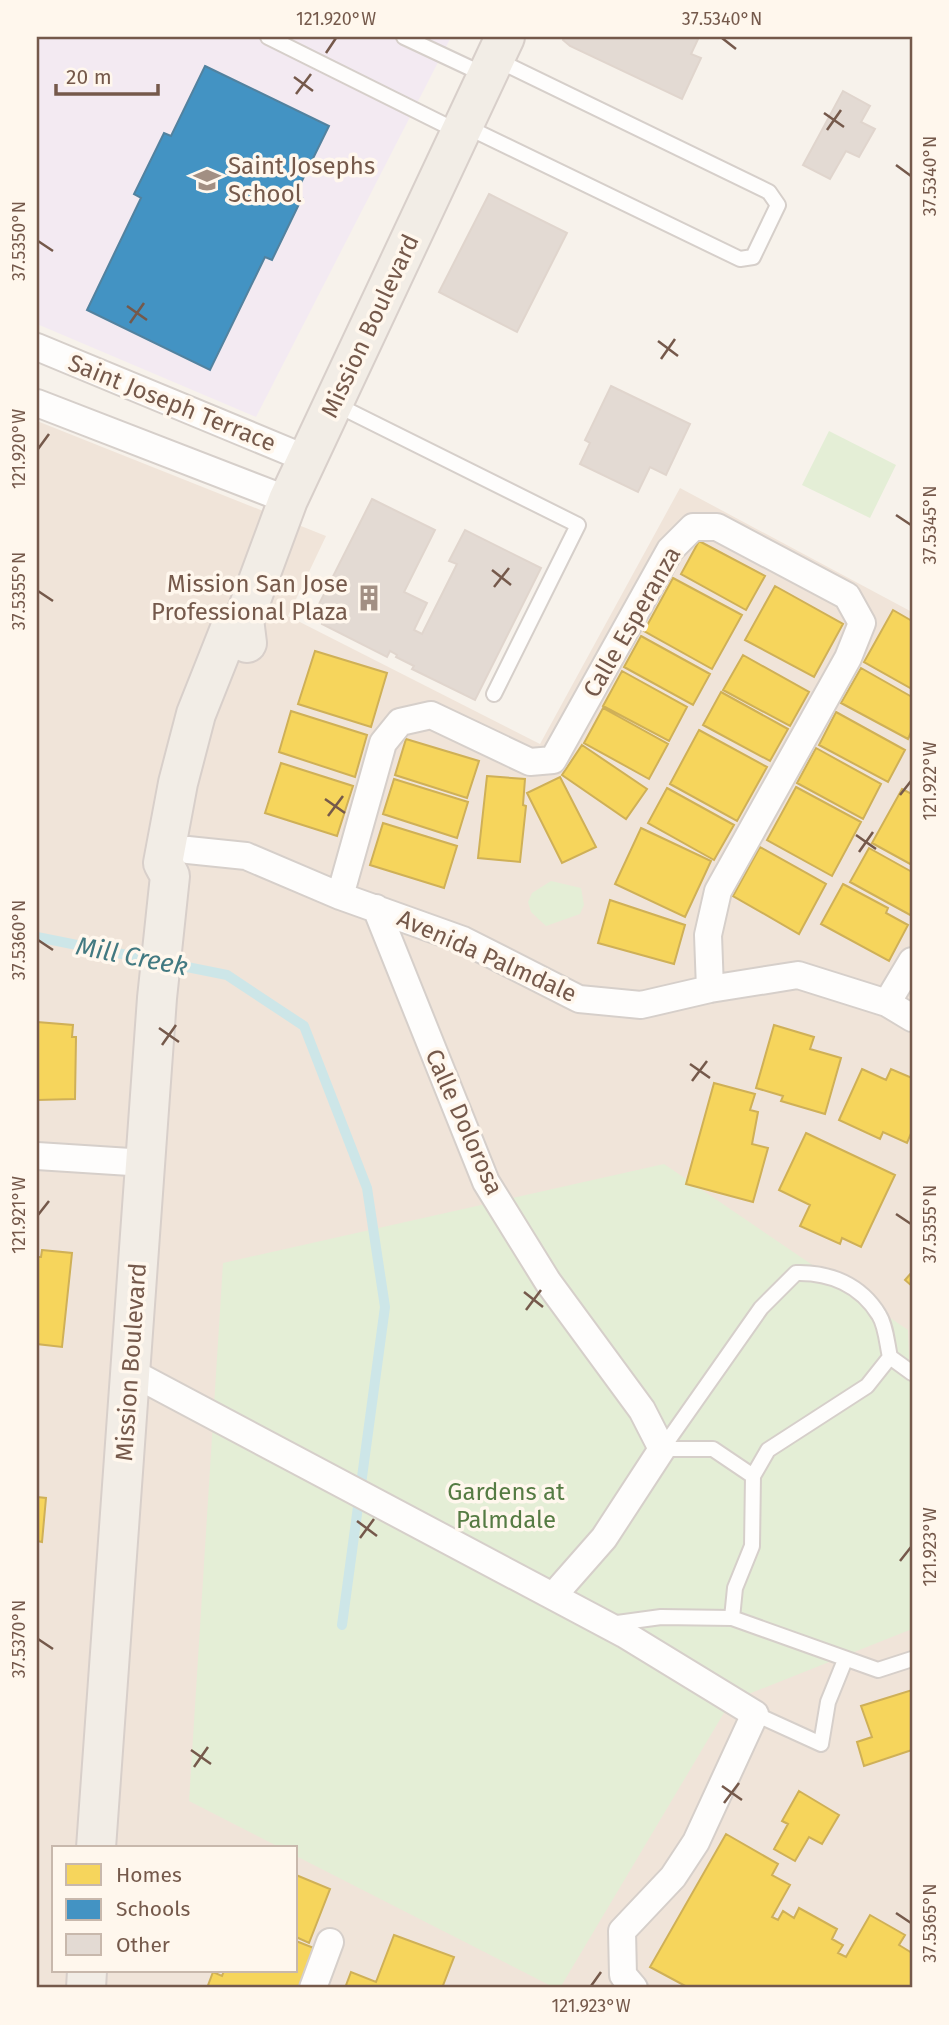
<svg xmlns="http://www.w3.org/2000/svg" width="949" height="2025" font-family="'Fira Sans',sans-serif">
<rect width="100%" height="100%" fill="#f7f2eb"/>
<!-- residential -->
<path fill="#f0e4d9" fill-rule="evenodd" d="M37 421 326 536 288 616 540 744 680 488 912 612V1988H37ZM54 1848H296V1971H54Z"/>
<!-- education -->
<path fill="#f3eaf2" d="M37 37H451L256 417 37 324Z"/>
<!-- green -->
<path fill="#e4eed6" d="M829 431 896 465 870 518 802 485Z
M551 881 581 888 584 905 580 914 546 926 531 912 528 902 532 893Z
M664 1164 908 1330 912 1438V1629L731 1701 560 1988H555L296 1856V1848H281L189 1801 223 1263Z"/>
<!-- homes -->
<path fill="#f6d55c" stroke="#cfb057" stroke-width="2" d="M699 541 765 576 746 610 681 574Z
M673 578 742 615 712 669 644 631Z
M775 586 843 624 814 677 745 640Z
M893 610 912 621V689L864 662Z
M641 636 710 674 693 705 624 667Z
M315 651 387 673 371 727 298 704Z
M743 655 809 692 790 726 723 690Z
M861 668 912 697V730L908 739 841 703Z
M622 671 687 707 669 741 603 706Z
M721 692 788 729 770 761 703 725Z
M603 708 668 744 649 779 584 743Z
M291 711 367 735 355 777 279 752Z
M836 712 905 750 888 782 819 745Z
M699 730 767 767 737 821 670 784Z
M406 739 479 761 467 798 395 775Z
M582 745 647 789 626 819 562 775Z
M816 748 881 784 863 819 797 783Z
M281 763 353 786 337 836 265 813Z
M487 776 525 779 523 805 526 806 520 862 478 858Z
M560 777 596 847 562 863 527 793Z
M394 779 468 802 457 838 383 814Z
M796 787 861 822 832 876 767 840Z
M667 788 734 825 714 860 648 823Z
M902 789 912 794V865L872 843Z
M383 823 457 846 444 888 370 865Z
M641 828 711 861 685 917 615 884Z
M760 847 826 884 799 934 733 896Z
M869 848 912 872V916L850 882Z
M843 884 888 908 886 913 908 925 889 961 821 924Z
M610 900 685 925 674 964 598 943Z
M37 1022 73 1025 72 1037H76L75 1099 37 1100Z
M774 1025 814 1037 810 1049 841 1058 825 1114 781 1101 783 1096 756 1088Z
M862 1069 886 1080 891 1069 912 1078V1131L907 1143 883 1132 880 1139 839 1120Z
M714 1083 755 1094 750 1110 758 1112 752 1144 768 1148 753 1202 686 1184Z
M806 1133 895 1175 861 1247 842 1238 840 1244 800 1226 810 1205 779 1190Z
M42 1250 72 1253 62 1347 37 1344V1257H41Z
M912 1272V1286L905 1280Z
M37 1497 46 1498 42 1542 37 1541Z
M912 1690V1750L864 1766 857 1742 872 1737 861 1706Z
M799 1791 839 1815 822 1844 809 1837 795 1861 774 1849 788 1824 782 1821Z
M726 1834 778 1864 772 1875 790 1885 772 1917 778 1920 783 1911 794 1918 799 1908 837 1929 832 1939 843 1945 838 1953 846 1957 870 1915 905 1935 899 1945 912 1953V1988H689L650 1967Z
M296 1875 330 1889 309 1943 296 1937Z
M394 1935 454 1957 442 1988H345L351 1972 376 1982Z
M296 1941 319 1950 304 1988H207L213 1972 222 1976 224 1971H296Z"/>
<!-- schools -->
<path fill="#4393c3" stroke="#52829f" stroke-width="2" d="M205 66 329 126 295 195 302 198 272 260 265 257 210 370 87 310 141 198 134 194 164 133 171 136Z"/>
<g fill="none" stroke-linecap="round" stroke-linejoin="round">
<!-- stream -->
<path stroke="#cde6e8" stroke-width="10" d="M37 937 227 975 304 1026 367 1188 385 1307 342 1625"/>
</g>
<!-- building -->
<path fill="#e3dad3" stroke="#e0d5cd" stroke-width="2" d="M564 37H699L691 54 701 58 682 99 570 46 563 40Z
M843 91 870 106 861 122 875 129 859 157 846 151 830 179 803 165Z
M489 194 567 233 517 332 439 292Z
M611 386 690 424 666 475 650 467 638 492 580 464 590 443 585 440Z
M372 499 435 530 404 592 427 603 414 630 422 634 457 564 449 561 465 530 541 568 475 700 412 669 414 666 396 657 397 655 390 651 387 657 322 624 324 619 314 614Z"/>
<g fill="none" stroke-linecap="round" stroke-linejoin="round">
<!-- lane casing -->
<g stroke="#d6cfca" stroke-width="18">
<path id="lane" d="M268 37 457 131
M404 37 485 75
M465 126 740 259 753 257 778 205 769 192 495 59
M335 404 578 525 494 694
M890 1357 912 1373
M662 1449H713L753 1476
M732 1618 878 1670 912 1659
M610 1624 661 1617 732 1618 735 1588 752 1546 753 1476 768 1450 867 1386 890 1357C887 1344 886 1326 879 1315 861 1285 830 1272 796 1273L761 1308 662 1449
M755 1714 821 1744 828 1702 845 1660"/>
</g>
<!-- street casing -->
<g stroke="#d6cfca" stroke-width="30">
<path id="street" d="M37 347 307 459
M37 403 288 500
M188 850 246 856 340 896 463 940 579 999 641 1005 710 989 798 975 887 1003 912 1018
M340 896 383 743 400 722 431 715 530 762 553 760 670 550 693 527H717L847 596 862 623 848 658 718 891 708 935 710 989
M376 908 486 1182 548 1282 642 1410 662 1449 604 1538 553 1596
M887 1003 912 961
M37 1156 146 1163
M129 1371 624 1634 755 1714 696 1842 673 1877 622 1931 623 1975 634 1988
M313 1988 330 1942"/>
</g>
<!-- primary casing -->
<g stroke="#d8cfca" stroke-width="42">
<path id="primary" d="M247 643 244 619 288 500 505 37
M96 1848 157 998 170 876 163 863 178 783 196 714 229 631 244 619
M86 1988 87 1971"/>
</g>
<!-- lane -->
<use href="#lane" stroke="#fefdfc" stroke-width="14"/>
<!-- street -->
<use href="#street" stroke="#fefdfc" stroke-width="26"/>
<!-- primary -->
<use href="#primary" stroke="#f2ede6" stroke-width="38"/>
</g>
<!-- ticks -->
<path fill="none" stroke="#75594b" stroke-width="2.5" d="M722 38 736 49M326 53 336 38M294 77 313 91M296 94 311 74M824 113 844 127M827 130 841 110M896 165 911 176M38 241 53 251M127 306 147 320M130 323 144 303M658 341 678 356M661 359 675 339M38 449 49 434M896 515 911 525M492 570 511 585M494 587 509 568M38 591 53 601M900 795 911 781M325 799 345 813M328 816 343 796M856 835 876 849M859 852 873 832M38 940 53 950M159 1028 179 1042M162 1045 176 1025M690 1064 710 1078M692 1081 707 1061M896 1214 911 1224M38 1215 49 1201M524 1292 543 1307M526 1310 541 1290M357 1521 377 1536M360 1538 374 1519M900 1561 911 1547M38 1639 53 1649M191 1750 211 1764M194 1767 208 1747M722 1786 742 1800M724 1803 739 1783M896 1913 911 1923M591 1986 601 1972"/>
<!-- icons -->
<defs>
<g id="school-bare" transform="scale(2.1)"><path d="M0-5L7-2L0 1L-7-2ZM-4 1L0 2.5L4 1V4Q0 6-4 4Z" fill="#a28f83" stroke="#fff7ed" stroke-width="2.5" paint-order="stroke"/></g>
<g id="building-bare" transform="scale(2.1)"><path d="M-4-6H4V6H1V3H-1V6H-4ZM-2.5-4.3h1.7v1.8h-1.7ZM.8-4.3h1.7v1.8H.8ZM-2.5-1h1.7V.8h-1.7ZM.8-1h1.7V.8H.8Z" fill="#a28f83" stroke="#fff7ed" stroke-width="2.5" paint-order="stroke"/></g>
</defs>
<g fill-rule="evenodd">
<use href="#school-bare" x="207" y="180"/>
<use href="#building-bare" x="369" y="598"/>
</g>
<g text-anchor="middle" stroke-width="7" stroke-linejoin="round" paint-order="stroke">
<!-- poi labels -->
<g font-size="24" fill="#75594b" stroke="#fff7ed" text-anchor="start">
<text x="228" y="174">Saint Josephs<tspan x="228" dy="28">School</tspan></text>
<text x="348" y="592" text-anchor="end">Mission San Jose<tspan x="348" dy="28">Professional Plaza</tspan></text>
</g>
<!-- street labels -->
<g font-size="24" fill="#75594b" stroke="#fff7ed">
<text transform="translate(370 326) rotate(-65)" y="8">Mission Boulevard</text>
<text transform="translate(172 403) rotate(22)" y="8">Saint Joseph Terrace</text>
<text transform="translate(632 622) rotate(-60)" y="8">Calle Esperanza</text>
<text transform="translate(487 956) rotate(24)" y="8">Avenida Palmdale</text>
<text transform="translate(464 1122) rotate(66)" y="8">Calle Dolorosa</text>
<text transform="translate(131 1362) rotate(-86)" y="8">Mission Boulevard</text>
</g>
<!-- park labels -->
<g font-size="24" fill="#557b43" stroke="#fff7ed">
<text x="506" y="1500">Gardens at<tspan x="506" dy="28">Palmdale</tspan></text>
</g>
<!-- water labels -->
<g font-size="26" font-style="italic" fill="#427981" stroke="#fff7ed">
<text transform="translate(132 956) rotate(11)" y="9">Mill Creek</text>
</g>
</g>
<!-- border -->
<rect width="949" height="2025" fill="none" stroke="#fff7ed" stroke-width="77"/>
<!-- legend -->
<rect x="52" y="1846" width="245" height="126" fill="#fff7ed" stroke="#c8b8ac" stroke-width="2"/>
<rect x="66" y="1864" width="35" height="21" fill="#f6d55c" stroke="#c8b8ac" stroke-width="2"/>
<text x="116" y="1882" font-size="21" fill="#75594b">Homes</text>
<rect x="66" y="1899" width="35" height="21" fill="#4393c3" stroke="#c8b8ac" stroke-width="2"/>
<text x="116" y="1916" font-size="21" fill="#75594b">Schools</text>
<rect x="66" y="1934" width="35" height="21" fill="#e3dad3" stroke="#c8b8ac" stroke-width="2"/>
<text x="116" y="1952" font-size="21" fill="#75594b">Other</text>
<!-- scale -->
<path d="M56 84v10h102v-10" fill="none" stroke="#75594b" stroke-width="3.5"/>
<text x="66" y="84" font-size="21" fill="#75594b" stroke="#fff7ed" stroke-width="5" paint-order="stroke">20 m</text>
<rect x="38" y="38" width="873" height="1948" fill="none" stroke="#75594b" stroke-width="2.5"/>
<g font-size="18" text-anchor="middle" fill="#75594b">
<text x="336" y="25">121.920°W</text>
<text x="722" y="25">37.5340°N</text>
<text transform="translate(930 176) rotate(-90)" y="6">37.5340°N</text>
<text transform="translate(19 241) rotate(-90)" y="6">37.5350°N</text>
<text transform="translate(19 449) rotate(-90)" y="6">121.920°W</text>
<text transform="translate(930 525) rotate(-90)" y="6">37.5345°N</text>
<text transform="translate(19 591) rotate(-90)" y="6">37.5355°N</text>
<text transform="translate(930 781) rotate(-90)" y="6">121.922°W</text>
<text transform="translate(19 940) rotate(-90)" y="6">37.5360°N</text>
<text transform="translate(19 1215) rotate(-90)" y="6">121.921°W</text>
<text transform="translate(930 1224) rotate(-90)" y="6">37.5355°N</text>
<text transform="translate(930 1547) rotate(-90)" y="6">121.923°W</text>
<text transform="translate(19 1639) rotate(-90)" y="6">37.5370°N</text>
<text transform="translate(930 1923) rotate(-90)" y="6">37.5365°N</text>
<text x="591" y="2012">121.923°W</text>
</g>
</svg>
